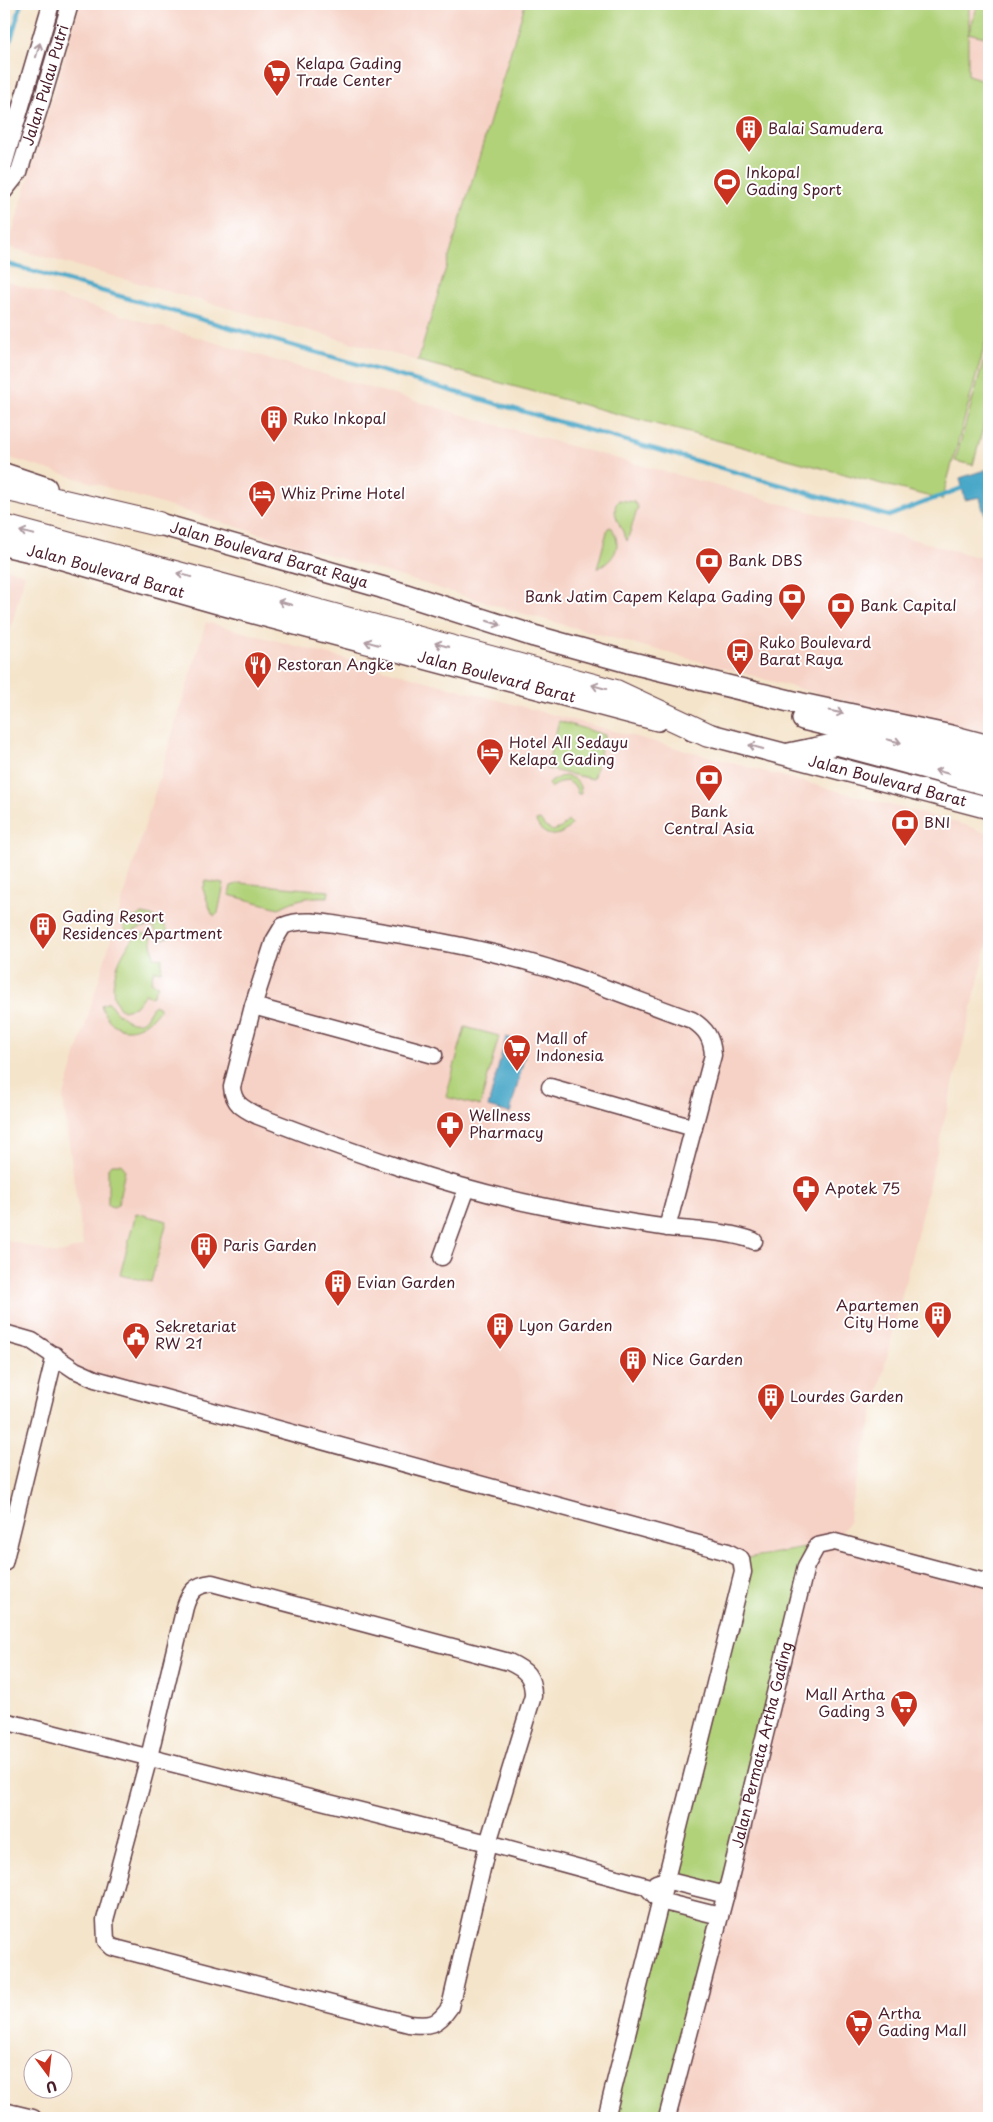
<svg xmlns="http://www.w3.org/2000/svg" width="993" height="2122" font-family="'Playpen Sans',sans-serif">
<rect width="100%" height="100%" fill="#fff"/>
<filter id="ink" filterUnits="userSpaceOnUse"><feTurbulence type="fractalNoise" baseFrequency=".02" numOctaves="2"/><feDisplacementMap in="SourceGraphic" scale="10" xChannelSelector="R" yChannelSelector="G"/><feConvolveMatrix kernelMatrix="1 2 1 2 8 2 1 2 1" color-interpolation-filters="sRGB"/></filter>
<filter id="wash" filterUnits="userSpaceOnUse"><feTurbulence type="fractalNoise" baseFrequency=".0096" numOctaves="4" result="noise"/><feDisplacementMap in="SourceGraphic" scale="20" xChannelSelector="R" yChannelSelector="G"/><feGaussianBlur stdDeviation="1.12" result="paint"/><feColorMatrix in="noise" values="0 0 0 0 0 0 0 0 0 0 0 0 0 0 0 0 0 1.4 0 .05"/><feComposite in="paint" operator="in"/></filter>
<g filter="url(#wash)">
<rect width="100%" height="100%" fill="#f4e4ca"/>
<!-- built -->
<path fill="#f6d1c5" d="M80 4H525L418 361 8 247Z
M969 4H989V82L968 75Z
M4 281 563 444 989 560V740L517 612 4 456Z
M4 568 25 574 4 654Z
M206 622 965 825 989 834V937L850 1509 849 1521 836 1542 989 1583V2118H665L818 1545 741 1559 95 1379 4 1333V1239L57 1254 83 1246 63 1099Z"/>
<!-- green -->
<path fill="#b1d279" stroke="#7e7852" d="M525 4H969V32L978 4H989V38L968 33V75L989 82V330L942 500 418 361Z
M983 363 989 365V406L973 465 955 461Z
M619 500 634 502 638 507 627 541C623 529 608 510 619 500Z
M611 527C624 546 614 560 597 569L608 528Z
M559 721 605 735 593 779 546 769Z
M566 776C576 778 581 784 581 794H578L575 786 567 781 560 782 551 788 548 784 559 777Z
M540 820 545 827 553 831 561 828 568 821 571 825C560 839 543 839 536 821Z
M206 881 224 884 218 913 215 916 212 914 203 889Z
M240 883 329 891 328 897C309 896 296 899 279 908L229 895 231 886Z
M143 914C157 916 165 922 170 936L161 940 153 927C143 926 137 928 128 934L123 925 129 919Z
M142 933 151 936 154 957 162 958 161 971 154 970 151 982 158 985 152 997 145 994 135 1007 123 1010C100 996 122 941 142 933Z
M109 1002C114 1012 133 1030 145 1019 148 1015 151 1009 154 1005L160 1008C143 1034 112 1039 101 1005Z
M465 1027 499 1036 480 1106 446 1097Z
M112 1164H121L125 1169 118 1205 113 1207 108 1205V1168Z
M136 1213 167 1221 151 1282 120 1275Z
M817 1546 726 1895 665 1880 741 1559Z
M660 1901 720 1916 667 2118H606Z"/>
<!-- water -->
<path fill="#49a7c8" stroke="#4a637a" d="M989 465V522L983 510 980 497 965 500 960 478 988 469Z
M506 1037 528 1043 510 1113 488 1107Z"/>
<g fill="none" stroke-linecap="round" stroke-linejoin="round">
<!-- stream -->
<path stroke="#49a7c8" stroke-width="4.5" d="M4 63 21 4
M4 263 889 516 962 488"/>
</g>
</g>
<g filter="url(#ink)">
<g fill="none" stroke-linecap="round" stroke-linejoin="round">
<!-- minor casing -->
<g stroke="#643d43" stroke-width="19">
<g id="minor">
<path d="M4 164 51 4"/>
<path id="s1" d="M4 191 19 172 42 100 70 4"/>
<path d="M253 1006 434 1055"/>
<path d="M550 1087 694 1128"/>
<path d="M667 1228 713 1055C712 1038 706 1029 692 1020 645 1003 597 984 549 968 490 950 419 937 358 928 335 925 305 916 283 926L274 941 253 1006 232 1087C233 1104 244 1109 258 1116 351 1152 445 1186 542 1206 584 1215 627 1222 669 1228 697 1231 728 1231 754 1241"/>
<path d="M442 1257 467 1188"/>
<path d="M4 1333 32 1341 75 1370 95 1379 728 1552 741 1559 743 1572 606 2118"/>
<path d="M4 1563 55 1355"/>
<path d="M212 1583 509 1662C526 1670 533 1676 533 1696L488 1843 450 2007C437 2026 431 2026 409 2024L119 1949 112 1947 106 1941 105 1920 149 1757 185 1607C190 1591 195 1585 212 1583Z"/>
<path d="M4 1721 488 1843 646 1886 660 1901 720 1916"/>
<path d="M656 1883 665 1880 726 1895"/>
<path d="M4 2111 33 2118"/>
<path id="s2" d="M667 2118 730 1878 806 1566 817 1546 835 1542 989 1583"/>
</g>
</g>
<!-- major casing -->
<g stroke="#643d43" stroke-width="24">
<g id="major">
<path d="M4 474 46 488"/>
<path id="s3" d="M142 519 381 587 534 636 628 662 806 705 951 736 989 746"/>
<path id="s4" d="M4 545 52 556 228 606 658 720"/>
<path d="M803 719 945 753 989 767"/>
<path id="s5" d="M692 730 989 808"/>
<path d="M789 754 837 744 989 785"/>
</g>
</g>
<!-- highway casing -->
<g stroke="#643d43" stroke-width="26">
<path id="highway" d="M4 488 158 524
M4 527 616 692 708 735"/>
</g>
<!-- minor -->
<use href="#minor" stroke="#fff" stroke-width="16"/>
<!-- major -->
<use href="#major" stroke="#fff" stroke-width="21"/>
<!-- highway -->
<use href="#highway" stroke="#fff" stroke-width="24"/>
</g>
<!-- one-way arrows -->
<defs><path id="oneway-shaft" d="M-6 0H5M1.5-3L5.5 0L1.5 3" fill="none" stroke-width="1.6" stroke-linecap="round" stroke-linejoin="round" transform="scale(1.25)"/></defs>
<g stroke="#ae9aa0">
<use href="#oneway-shaft" transform="translate(38 50) rotate(-74)"/>
<use href="#oneway-shaft" transform="translate(27 533) rotate(-166)"/>
<use href="#oneway-shaft" transform="translate(184 575) rotate(-165)"/>
<use href="#oneway-shaft" transform="translate(285 603) rotate(-165)"/>
<use href="#oneway-shaft" transform="translate(494 623) rotate(18)"/>
<use href="#oneway-shaft" transform="translate(372 643) rotate(-165)"/>
<use href="#oneway-shaft" transform="translate(442 645) rotate(-165)"/>
<use href="#oneway-shaft" transform="translate(599 687) rotate(-165)"/>
<use href="#oneway-shaft" transform="translate(836 712) rotate(12)"/>
<use href="#oneway-shaft" transform="translate(894 741) rotate(13)"/>
<use href="#oneway-shaft" transform="translate(756 747) rotate(-165)"/>
<use href="#oneway-shaft" transform="translate(942 772) rotate(-165)"/>
</g>
</g>
<!-- icons -->
<defs>
<g id="supermarket-pin" transform="scale(1.4375)"><path d="M0 17L-7.5 6A9.5 9.5 0 1 1 7.5 6Z" fill="#c8321e" stroke="#fff"/><path d="M-6-5.5h2.5l.6 2H6L4.5 2H-2.5L-4.4-4H-6ZM-1.5 3.2a1.3 1.3 0 1 0 .1 0ZM3 3.2a1.3 1.3 0 1 0 .1 0Z" fill="#fff"/></g>
<g id="building-pin" transform="scale(1.4375)"><path d="M0 17L-7.5 6A9.5 9.5 0 1 1 7.5 6Z" fill="#c8321e" stroke="#fff"/><path d="M-4-6H4V6H1V3H-1V6H-4ZM-2.5-4.3h1.7v1.8h-1.7ZM.8-4.3h1.7v1.8H.8ZM-2.5-1h1.7V.8h-1.7ZM.8-1h1.7V.8H.8Z" fill="#fff"/></g>
<g id="stadium-pin" transform="scale(1.4375)"><path d="M0 17L-7.5 6A9.5 9.5 0 1 1 7.5 6Z" fill="#c8321e" stroke="#fff"/><path d="M0-5a6.5 5 0 1 0 0 10a6.5 5 0 1 0 0-10ZM-3.5-1.8h7v3.6h-7Z" fill="#fff"/></g>
<g id="hotel-pin" transform="scale(1.4375)"><path d="M0 17L-7.5 6A9.5 9.5 0 1 1 7.5 6Z" fill="#c8321e" stroke="#fff"/><path d="M-6-4.5h1.5V1H6V5H4.5V3h-9V5H-6ZM-4 0a1.8 1.8 0 1 1 3.6 0ZM.5 0V-2.5h3Q6-2.5 6 0Z" fill="#fff"/></g>
<g id="bank-pin" transform="scale(1.4375)"><path d="M0 17L-7.5 6A9.5 9.5 0 1 1 7.5 6Z" fill="#c8321e" stroke="#fff"/><path d="M-6-4H6V4H-6ZM0-2.3a2.3 2.3 0 1 0 0 4.6a2.3 2.3 0 1 0 0-4.6Z" fill="#fff"/></g>
<g id="bus-pin" transform="scale(1.4375)"><path d="M0 17L-7.5 6A9.5 9.5 0 1 1 7.5 6Z" fill="#c8321e" stroke="#fff"/><path d="M-5-6H5V4H4V6H2V4H-2V6H-4V4H-5ZM-3.5-4V0h7V-4ZM-3.5 1.2v1.5H-2V1.2ZM2 1.2v1.5H3.5V1.2Z" fill="#fff"/></g>
<g id="restaurant-pin" transform="scale(1.4375)"><path d="M0 17L-7.5 6A9.5 9.5 0 1 1 7.5 6Z" fill="#c8321e" stroke="#fff"/><path d="M-5-6h1v4h1v-4h1v4h1v-4h1v5L-1.5 .5V6h-2V.5L-5-1ZM5-6V6H3V1.5H1.5Q1.5-4 5-6Z" fill="#fff"/></g>
<g id="pharmacy-pin" transform="scale(1.4375)"><path d="M0 17L-7.5 6A9.5 9.5 0 1 1 7.5 6Z" fill="#c8321e" stroke="#fff"/><path d="M-2-6h4v4h4v4h-4v4h-4v-4h-4v-4h4Z" fill="#fff"/></g>
<g id="civic-pin" transform="scale(1.4375)"><path d="M0 17L-7.5 6A9.5 9.5 0 1 1 7.5 6Z" fill="#c8321e" stroke="#fff"/><path d="M-.6-6.5H3V-4.5H.6V-3L4-1V1h2V6H-6V1h2V-1L-.6-3ZM-1.2 2.5V6h2.4V2.5Z" fill="#fff"/></g>
</defs>
<g fill-rule="evenodd">
<use href="#supermarket-pin" x="277" y="73"/>
<use href="#building-pin" x="749" y="129"/>
<use href="#stadium-pin" x="727" y="182"/>
<use href="#building-pin" x="274" y="419"/>
<use href="#hotel-pin" x="262" y="494"/>
<use href="#bank-pin" x="709" y="561"/>
<use href="#bank-pin" x="792" y="597"/>
<use href="#bank-pin" x="841" y="606"/>
<use href="#bus-pin" x="740" y="652"/>
<use href="#restaurant-pin" x="258" y="665"/>
<use href="#hotel-pin" x="490" y="752"/>
<use href="#bank-pin" x="709" y="778"/>
<use href="#bank-pin" x="905" y="823"/>
<use href="#building-pin" x="43" y="926"/>
<use href="#supermarket-pin" x="517" y="1048"/>
<use href="#pharmacy-pin" x="450" y="1125"/>
<use href="#pharmacy-pin" x="806" y="1189"/>
<use href="#building-pin" x="204" y="1246"/>
<use href="#building-pin" x="338" y="1283"/>
<use href="#building-pin" x="938" y="1315"/>
<use href="#building-pin" x="500" y="1326"/>
<use href="#civic-pin" x="136" y="1336"/>
<use href="#building-pin" x="633" y="1360"/>
<use href="#building-pin" x="771" y="1397"/>
<use href="#supermarket-pin" x="904" y="1704"/>
<use href="#supermarket-pin" x="859" y="2023"/>
</g>
<g text-anchor="middle" stroke-width="4" stroke-linejoin="round" paint-order="stroke">
<!-- poi labels -->
<g font-size="15" fill="#4a1f2b" stroke="#fff" text-anchor="start">
<text x="296" y="69">Kelapa Gading<tspan x="296" dy="17">Trade Center</tspan></text>
<text x="768" y="134">Balai Samudera</text>
<text x="746" y="178">Inkopal<tspan x="746" dy="17">Gading Sport</tspan></text>
<text x="293" y="424">Ruko Inkopal</text>
<text x="281" y="499">Whiz Prime Hotel</text>
<text x="728" y="566">Bank DBS</text>
<text x="773" y="602" text-anchor="end">Bank Jatim Capem Kelapa Gading</text>
<text x="860" y="611">Bank Capital</text>
<text x="759" y="648">Ruko Boulevard<tspan x="759" dy="17">Barat Raya</tspan></text>
<text x="277" y="670">Restoran Angke</text>
<text x="509" y="748">Hotel All Sedayu<tspan x="509" dy="17">Kelapa Gading</tspan></text>
<text x="709" y="817" text-anchor="middle">Bank<tspan x="709" dy="17">Central Asia</tspan></text>
<text x="924" y="828">BNI</text>
<text x="62" y="922">Gading Resort<tspan x="62" dy="17">Residences Apartment</tspan></text>
<text x="536" y="1044">Mall of<tspan x="536" dy="17">Indonesia</tspan></text>
<text x="469" y="1121">Wellness<tspan x="469" dy="17">Pharmacy</tspan></text>
<text x="825" y="1194">Apotek 75</text>
<text x="223" y="1251">Paris Garden</text>
<text x="357" y="1288">Evian Garden</text>
<text x="919" y="1311" text-anchor="end">Apartemen<tspan x="919" dy="17">City Home</tspan></text>
<text x="519" y="1331">Lyon Garden</text>
<text x="155" y="1332">Sekretariat<tspan x="155" dy="17">RW 21</tspan></text>
<text x="652" y="1365">Nice Garden</text>
<text x="790" y="1402">Lourdes Garden</text>
<text x="885" y="1700" text-anchor="end">Mall Artha<tspan x="885" dy="17">Gading 3</tspan></text>
<text x="878" y="2019">Artha<tspan x="878" dy="17">Gading Mall</tspan></text>
</g>
<!-- street labels -->
<g font-size="15" fill="#4a1f2b" stroke="#fff">
<text dy="5" stroke="none"><textPath href="#s1" startOffset="115">Jalan Pulau Putri</textPath></text>
<text dy="5" stroke="none"><textPath href="#s3" startOffset="132">Jalan Boulevard Barat Raya</textPath></text>
<text dy="5" stroke="none"><textPath href="#s4" startOffset="105">Jalan Boulevard Barat</textPath></text>
<text dy="5" stroke="none"><textPath href="#s4" startOffset="510">Jalan Boulevard Barat</textPath></text>
<text dy="5" stroke="none"><textPath href="#s5" startOffset="202">Jalan Boulevard Barat</textPath></text>
<text dy="5" stroke="none"><textPath href="#s2" startOffset="385">Jalan Permata Artha Gading</textPath></text>
</g>
</g>
<!-- margin -->
<rect width="993" height="2122" fill="none" stroke="#fff" stroke-width="20"/>
<!-- north arrow -->
<g transform="translate(48 2074) rotate(165)"><circle r="24" fill="#ffffff" stroke="#b7a5aa"/>
<path d="M0-4L9 19L0 12L-9 19Z" fill="#c8321e"/>
<text y="-8" font-size="14" font-weight="bold" text-anchor="middle" fill="#4a1f2b">U</text>
</g>
</svg>
